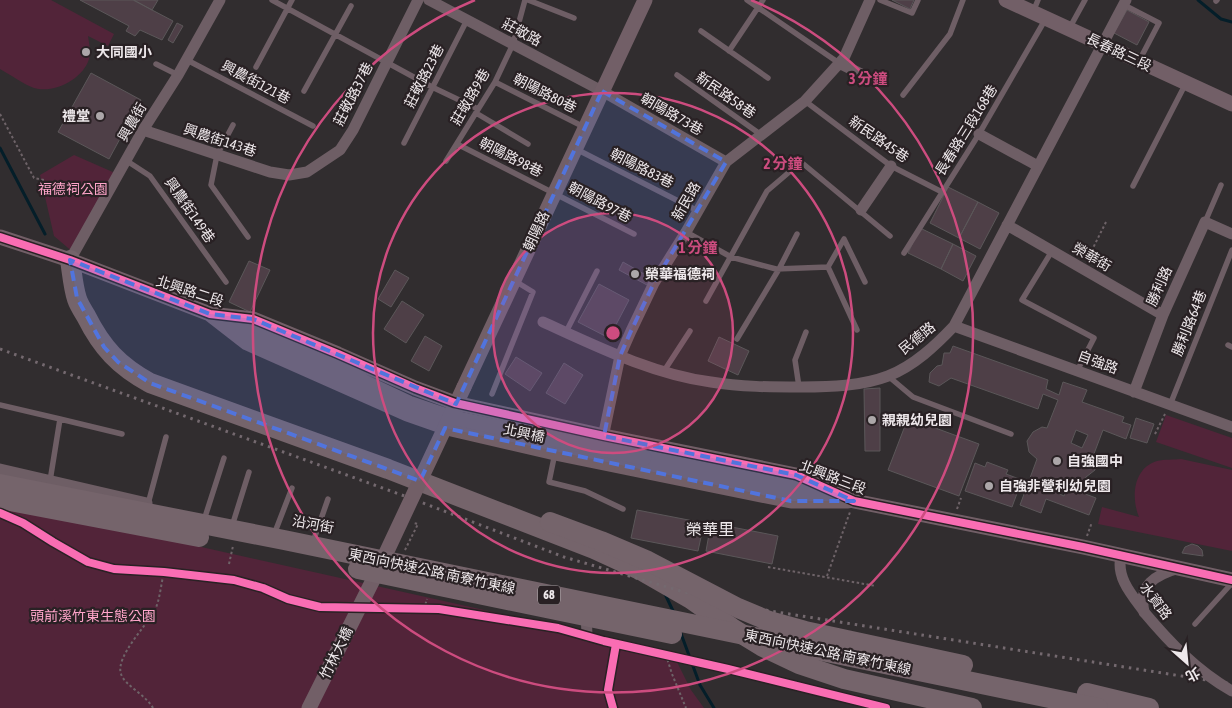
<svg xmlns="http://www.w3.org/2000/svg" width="1232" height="708" font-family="'Asap Condensed','Noto Sans TC',sans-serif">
<rect width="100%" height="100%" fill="#312d2f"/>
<!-- green -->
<path fill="#522439" d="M0 0H51L114 34 108 46 88 36C89 43 91 52 89 59 83 79 54 94 34 88 23 84 11 75 0 69Z
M74 155 115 173 74 253 54 236 40 175Z
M1166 415 1232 438V468L1156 442Z
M1181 459 1232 470V551L1098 524 1102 507 1139 517C1131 498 1133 468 1157 461 1164 459 1174 460 1181 459Z
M0 496 103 525 672 652 691 690 704 708H0Z"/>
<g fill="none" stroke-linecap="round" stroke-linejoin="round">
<!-- stream -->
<path stroke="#041e29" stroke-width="3" d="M1198 0 1221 19 1232 22
M0 148 45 234
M665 594 674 613
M680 631 700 685 714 708"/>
</g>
<!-- building -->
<path fill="#4e3f47" stroke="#5b5759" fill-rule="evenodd" d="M80 0H133L173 21 162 40 140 30 135 36 126 31 129 26Z
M134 0H158L152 10Z
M892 0H914L910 9Z
M1127 10 1149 22 1137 45 1114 33Z
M177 23 183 26 173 43 168 40Z
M91 73 141 100 109 159 58 132Z
M948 187 978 202 959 238 930 223Z
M978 202 999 213 980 249 959 238Z
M920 228 953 244 941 269 908 253Z
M953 244 976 256 963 281 941 269Z
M249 261 270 270 250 312 229 302Z
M623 262 651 278 647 285 619 270Z
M395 270 409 278 391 307 378 299Z
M599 284 629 300 609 338 578 322Z
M402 301 424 315 406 343 384 329Z
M425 336 442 346 429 371 411 361Z
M719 337 749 351 738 375 708 361Z
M953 346 1048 380 1046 389 1059 395 1063 382 1087 390 1082 402 1124 417 1122 422 1131 425 1126 439 1103 430 1092 459 1095 464V470L1086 477 1080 492 1096 498 1089 515 1046 499 1041 513 1020 505 1037 459 1029 452 1027 441 1033 432 1042 427 1047 428 1058 400 1043 394 1038 409 951 378 939 386 929 382 930 373 937 366 942 365 944 353H950ZM1076 430 1088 435 1082 448 1071 443ZM1058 478 1069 483 1064 496 1053 491Z
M516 357 542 373 530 391 505 374Z
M564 363 583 375 565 404 546 393Z
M880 388V451H865L864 389Z
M908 418 979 444 959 496 888 470Z
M1136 418 1154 424 1147 443 1130 438Z
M987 462 1008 470 1006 474 1022 480 1012 507 965 491 975 463 985 467Z
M637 510 704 523 698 551 631 538Z
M711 523 778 536 772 564 706 551Z
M1192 544 1198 546 1202 550 1203 556 1182 553 1185 547Z"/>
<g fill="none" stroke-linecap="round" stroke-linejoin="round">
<!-- path -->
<path stroke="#6e6368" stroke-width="2" stroke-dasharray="2.5 2.5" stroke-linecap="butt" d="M0 114 34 178 44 180
M1087 260 1106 222
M1155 434 1165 414
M957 509 961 498
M1087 536 1092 522
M405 550 418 524 414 523
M229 564 233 546
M768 567 876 586
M827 576 850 512
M424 609 427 599
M611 643 728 669 886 708
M666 655 672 674 686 708
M153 708C145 694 125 686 121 674 115 657 147 625 155 610 160 599 161 584 164 572
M613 708 608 690 616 644"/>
<!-- lane -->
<path stroke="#6e5e65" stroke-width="5.5" d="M272 0 432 87 478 109
M528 0 574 18
M747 0 839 63
M880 0 912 13 918 0
M1216 1 1217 0
M1124 5 1159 23 1139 61
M1033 12 1038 0
M1069 29 1085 0
M701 31 768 78
M729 51 763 0
M187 60 313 126
M156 64 178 75
M256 67 292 0
M677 75 760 134
M495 82 584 127
M304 91 351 6
M903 95 950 34 963 0
M805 101 891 166 942 192
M476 113 528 144
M233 125 217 155 211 185 248 237
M404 143 467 20
M457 144 634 234
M576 149 698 211
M127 161 150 176 226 282
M446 161 495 82 513 44 525 0
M1133 186 1186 83
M1205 222 1221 185
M686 232 731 257 776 269 828 267 857 330
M1052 251 1022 300 1094 338 1077 371
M904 253 979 134 1045 20
M828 267 844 239 865 282
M706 301 767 191 801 162 890 236
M566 332 597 271
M737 339 779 269 797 234
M1228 345 1232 347
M664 371 690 331
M888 376 913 397 1011 434
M799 387 795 360 806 332
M492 394 533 292 515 281
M0 405 60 419
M1170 405 1232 250
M555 453 549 482 585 491 623 509
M50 481 60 419 122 434
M148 504 166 437
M205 517 224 458
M233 523 249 472
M275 532 292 488
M314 539 328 499
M1195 624 1232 583
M558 628 604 641"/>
<!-- street -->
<path stroke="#6e5e65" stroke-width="11" d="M429 0 602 91 726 162
M839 63 871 79
M143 130 270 172 289 175 307 172 340 150 353 130 418 0
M979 134 1038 166
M861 210 891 166
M1007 225 1163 315
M70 260 143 130 178 75 220 0
M543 322C596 346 652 374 711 382 741 387 771 387 802 387 830 387 862 386 888 376 914 366 936 345 954 326L1126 0
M954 326 1232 427
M1134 392 1163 315 1205 222 1232 234
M602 442 620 356 631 331 654 283 686 232 726 162 805 101 844 58 870 0
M0 469 147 503
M1121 556C1116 577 1131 594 1143 610
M586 611 587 636
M1144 612C1138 585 1155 575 1179 568"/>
<!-- secondary -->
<path stroke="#725f67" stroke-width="15" d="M1006 0 1232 104
M0 237 70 260 210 314 253 319 338 354 415 388 455 403 604 436 796 475 854 501 1083 547 1232 580
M211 315 247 343 407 414 447 428 555 453 791 501H848
M230 322 339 370 409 403 450 417
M464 387 645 0
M644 458 823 495"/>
<!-- highway -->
<path stroke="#75646b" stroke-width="20" d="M70 260C72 272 73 287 77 299 79 305 83 311 86 316 102 348 119 366 150 383L388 469 594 549 644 572 691 599 732 628 763 647 799 664 844 679 972 708
M1087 693 1149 708"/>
<!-- rail -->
<path stroke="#74696f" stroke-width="3" stroke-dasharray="2.5 5" stroke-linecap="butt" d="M0 349 410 498 564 557 684 592 770 611 1232 684"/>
<!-- street-bridge -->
<path stroke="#6e5e65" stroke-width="11" d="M1144 612C1170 643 1197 671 1232 691"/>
<!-- secondary-bridge -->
<path stroke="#725f67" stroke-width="15" d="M450 417 644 458
M309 708 380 566 464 387"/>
<!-- highway-bridge -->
<path stroke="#75646b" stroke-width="20" d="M0 484 284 540 1098 708
M0 499 199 537
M550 522 601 541 648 561 738 608 769 621 805 631 963 665
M358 569 672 634"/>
<!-- cycleway casing -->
<g stroke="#292124" stroke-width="11">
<path id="cycleway" d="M0 237 70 260 210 314 253 319 338 354 415 388 455 403 604 436 796 475 854 501 1083 547 1232 580
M0 513 23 523 53 542 88 562 114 569 164 572 234 580 263 588 288 599 320 607 439 609 558 628 604 641 728 669 886 708
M613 708 608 690 616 644"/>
</g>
<!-- cycleway -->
<use href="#cycleway" stroke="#f96db3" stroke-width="8"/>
</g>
<!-- marked area -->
<path fill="#5174dd" fill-opacity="0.2" stroke="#5174dd" stroke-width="4" stroke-dasharray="10 6" stroke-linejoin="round" d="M602 91 726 162 654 283 631 331 620 356 604 436 796 475 854 501H791L445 428 420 481 150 383 118 362 104 347 77 298 70 260 210 314 253 319 456 404Z"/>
<!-- distance rings -->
<circle cx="613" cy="333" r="120" fill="#cd4c7f" fill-opacity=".12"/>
<g fill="none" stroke="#cd4c7f" stroke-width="2.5">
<circle cx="613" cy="333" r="120"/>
<circle cx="613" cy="333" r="240"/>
<path d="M751 0A360 360 0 1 1 475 0"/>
</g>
<!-- markers -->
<g fill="#aca7a9" stroke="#292124" stroke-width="2">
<circle cx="86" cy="52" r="5"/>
<circle cx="100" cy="116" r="5"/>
<circle cx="635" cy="274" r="5"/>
<circle cx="872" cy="420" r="5"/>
<circle cx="1057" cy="461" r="5"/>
<circle cx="989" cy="486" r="5"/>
</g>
<g text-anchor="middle" stroke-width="4.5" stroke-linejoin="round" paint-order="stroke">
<!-- shield labels -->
<rect fill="#292124" stroke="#b3acaf" stroke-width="1" x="538" y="585.5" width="22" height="19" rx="4"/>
<g font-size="12" font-weight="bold" fill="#eee8eb">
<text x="549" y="599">68</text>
</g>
<!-- street labels -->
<g font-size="14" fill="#eee8eb" stroke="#292124">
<text transform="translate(522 32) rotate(28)" y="5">莊敬路</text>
<text transform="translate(1119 52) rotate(25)" y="5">長春路三段</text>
<text transform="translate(424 76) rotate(-63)" y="5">莊敬路23巷</text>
<text transform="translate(256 82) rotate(28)" y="5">興農街121巷</text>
<text transform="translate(545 93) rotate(27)" y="5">朝陽路80巷</text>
<text transform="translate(353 94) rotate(-63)" y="5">莊敬路37巷</text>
<text transform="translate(726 95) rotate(35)" y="5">新民路58巷</text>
<text transform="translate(470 97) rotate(-60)" y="5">莊敬路9巷</text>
<text transform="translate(672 114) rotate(30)" y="5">朝陽路73巷</text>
<text transform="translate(132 122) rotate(-60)" y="5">興農街</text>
<text transform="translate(966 130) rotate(-58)" y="5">長春路三段168巷</text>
<text transform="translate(879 139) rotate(35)" y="5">新民路45巷</text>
<text transform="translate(220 140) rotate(18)" y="5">興農街143巷</text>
<text transform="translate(511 157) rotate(27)" y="5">朝陽路98巷</text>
<text transform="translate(642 168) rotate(27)" y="5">朝陽路83巷</text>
<text transform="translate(686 201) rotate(-60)" y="5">新民路</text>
<text transform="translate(600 202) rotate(28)" y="5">朝陽路97巷</text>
<text transform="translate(190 210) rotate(55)" y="5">興農街149巷</text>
<text transform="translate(536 231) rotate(-65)" y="5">朝陽路</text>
<text transform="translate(1092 257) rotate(30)" y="5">榮華街</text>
<text transform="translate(1159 286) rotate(-66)" y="5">勝利路</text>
<text transform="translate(190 291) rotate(18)" y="5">北興路二段</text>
<text transform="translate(1189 323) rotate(-68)" y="5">勝利路64巷</text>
<text transform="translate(917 338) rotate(-39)" y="5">民德路</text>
<text transform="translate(1098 362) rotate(20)" y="5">自強路</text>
<text transform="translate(524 433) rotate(12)" y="5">北興橋</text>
<text transform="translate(833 477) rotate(21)" y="5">北興路三段</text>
<text transform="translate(313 524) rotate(11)" y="5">沿河街</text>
<text transform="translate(432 571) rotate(12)" y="5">東西向快速公路 南寮竹東線</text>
<text transform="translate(1156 601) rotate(53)" y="5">水資路</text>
<text transform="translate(828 652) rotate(12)" y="5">東西向快速公路 南寮竹東線</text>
<text transform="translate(336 653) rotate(-64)" y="5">竹林大橋</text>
</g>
<!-- poi labels -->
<g font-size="14" font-weight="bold" fill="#eee8eb" stroke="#292124" text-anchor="start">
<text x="96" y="57">大同國小</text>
<text x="90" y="121" text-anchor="end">禮堂</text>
<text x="645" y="279">榮華福德祠</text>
<text x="882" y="425">親親幼兒園</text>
<text x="1067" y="466">自強國中</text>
<text x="999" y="491">自強非營利幼兒園</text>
</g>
<!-- park labels -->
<g font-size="14" fill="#ffa5ca" stroke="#292124">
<text x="73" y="194">福德祠公園</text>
<text x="93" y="621">頭前溪竹東生態公園</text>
</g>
<!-- quarter labels -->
<g font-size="16" fill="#eee8eb" stroke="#292124">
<text x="710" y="535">榮華里</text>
</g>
</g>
<circle cx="613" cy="333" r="8" fill="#cd4c7f" stroke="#292124" stroke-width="2.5"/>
<g font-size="15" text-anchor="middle" font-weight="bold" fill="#cd4c7f" stroke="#292124" stroke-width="4.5" stroke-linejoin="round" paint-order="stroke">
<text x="868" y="84">3 分鐘</text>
<text x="783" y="169">2 分鐘</text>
<text x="698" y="253">1 分鐘</text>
</g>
<!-- north arrow -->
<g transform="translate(1187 663) rotate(153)" stroke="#292124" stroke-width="4" paint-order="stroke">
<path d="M0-4L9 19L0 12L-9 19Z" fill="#eee8eb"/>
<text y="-8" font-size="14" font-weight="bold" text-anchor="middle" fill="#eee8eb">北</text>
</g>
</svg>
